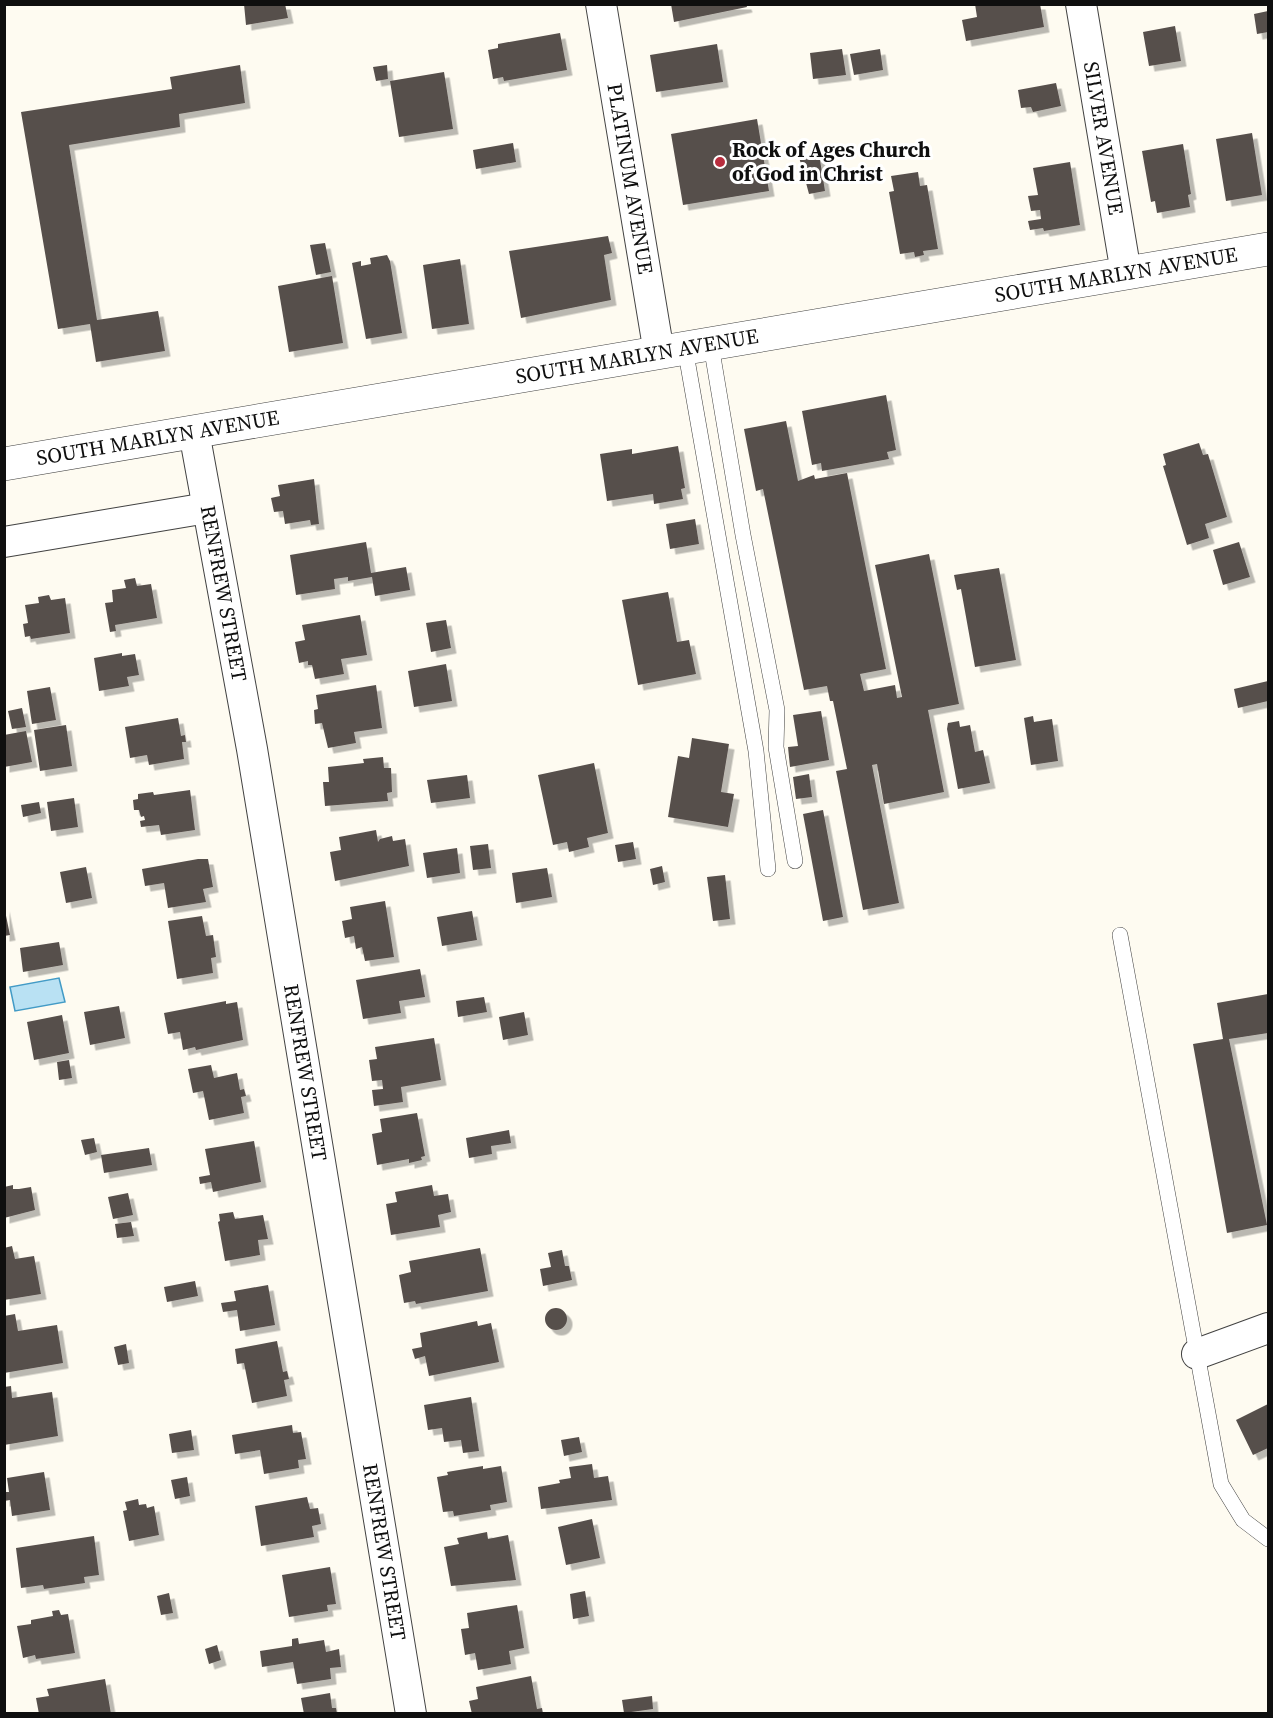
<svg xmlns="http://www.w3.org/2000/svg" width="1273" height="1718" font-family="'Source Serif 4',serif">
<defs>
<filter id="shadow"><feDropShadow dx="5.5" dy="5.5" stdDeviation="0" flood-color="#0004"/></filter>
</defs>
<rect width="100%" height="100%" fill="#fefbf1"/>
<!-- water -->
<path fill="#b9e1f3" stroke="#439bc6" stroke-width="1.5" d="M59 978 65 1002 15 1011 10 987Z"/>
<!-- building -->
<path fill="#574f4c" filter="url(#shadow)" d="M244 4H285L288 18 246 25Z
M671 4H746L747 7 674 22Z
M975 4H1040L1044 27 966 41 962 20 977 17Z
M1268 11V32L1257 34 1254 14Z
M1175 26 1181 61 1149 66 1143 32Z
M560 33 567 70 504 81 503 77 493 79 488 50 498 48V44Z
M717 44 723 82 656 92 650 55Z
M842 49 846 75 813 79 810 53Z
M880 49 883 70 854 75 850 54Z
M240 65 245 103 179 114 180 127 69 145 97 320 158 311 165 351 96 362 90 324 58 329 21 112 172 89 170 77Z
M387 65 388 79 376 81 373 67Z
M444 72 453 129 399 137 390 81Z
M1056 83 1061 106 1033 112 1031 107 1021 108 1018 90Z
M757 119 769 191 683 205 671 134Z
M1252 133 1262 195 1226 201 1216 139Z
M513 143 516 162 476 169 473 150Z
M1183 144 1191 194 1188 195 1190 207 1157 213 1155 201 1151 202 1142 151Z
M819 154 825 191 809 194 799 157Z
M1070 162 1080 225 1044 231 1043 228 1030 230 1028 221 1041 219 1040 210 1031 211 1028 196 1038 195 1033 168Z
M918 172 920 186 927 185 938 249 923 251 924 255 915 257 914 252 900 254 889 192 894 191 891 176Z
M608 236 612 253 604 255 611 300 521 318 509 251Z
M325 243 331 272 316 275 310 245Z
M387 255 390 261 402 333 366 339 352 263 361 261V266L371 264 370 258Z
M460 259 469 324 432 329 423 265Z
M332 276 343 343 289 352 278 286Z
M886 395 896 450 887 452 889 459 822 471 821 463 812 465 802 411Z
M786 421 798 481 814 475 815 479 847 473 886 669 860 674 864 691 895 685 897 698 902 697 875 565 929 554 959 704 928 710 944 792 884 804 877 764 872 765 899 903 863 910 836 771 847 769 833 701H830L827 686 804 690 763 489 756 491 744 429Z
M1199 443 1203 455 1208 454 1227 517 1205 524 1209 538 1187 545 1163 466 1166 465 1163 454Z
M678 446 685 488 681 489 683 499 654 504 653 494 607 501 600 454 632 449V454Z
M314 479 319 524 311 525 310 520 285 524 283 511 274 512 271 498 280 496 278 485Z
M695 519 699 544 670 549 666 524Z
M366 542 371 573 406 567 410 590 375 596 372 577 348 581V577L334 579 335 589 296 595 290 555Z
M1239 542 1250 577 1223 585 1213 550Z
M999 568 1016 660 975 667 961 589 957 590 954 575Z
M135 578 137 586 151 584 157 618 115 625 116 631 110 632 105 603 113 602 112 590 126 588 124 580Z
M668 592 677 642 689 640 696 674 638 685 622 600Z
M49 595 51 600 65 598 70 633 31 639 30 636 25 637 23 624 28 623 25 605 39 603 38 597Z
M360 615 367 655 341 659 344 674 315 679 312 665H308V661L299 663 295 642 305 640 302 625Z
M446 620 451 648 431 652 426 623Z
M122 653V656L135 654 139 675 127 677 129 686 99 691 94 658Z
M446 664 452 701 414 707 408 671Z
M1268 681V701L1238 708 1234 689Z
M376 685 382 728 354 732 356 743 328 748 322 723 315 724 314 710 318 709 316 695Z
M50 687 56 720 32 724 27 691Z
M22 708 26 727 12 729 8 711Z
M821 711 829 760 790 767 788 747 798 746 793 715Z
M1033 716 1034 722 1052 719 1058 761 1031 765 1024 718Z
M178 718 181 736 185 735 186 742H182L184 759 149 765 147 755 130 758 125 727Z
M959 721 960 727 970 725 975 752 983 750 990 783 958 789 947 729 948 723Z
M66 725 72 766 40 771 34 730Z
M26 731 32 762 4 767V735Z
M692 738 729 744 721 792 734 794 728 827 668 817 678 756 689 758Z
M383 757 384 768H391L392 792 387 793 388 801 325 806 323 782H329L328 767 364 763 363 759Z
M594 763 608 833 587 838 589 847 569 852 567 842 553 845 538 775Z
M809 774 812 797 796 799 793 777Z
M467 775 470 798 431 803 427 780Z
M190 790 195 830 161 835 159 825 141 827 140 821 145 820 144 816 141 817 139 810H134L133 800 138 799V794L153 792 154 795Z
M74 798 78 827 51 831 47 802Z
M39 802 41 813 23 817 21 805Z
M823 810 843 917 823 921 803 814Z
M376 830 378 842 380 839 392 836 393 841 405 839 409 866 335 881 330 852 341 850 339 837Z
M633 842 636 859 618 862 615 845Z
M488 844 491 868 473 870 470 846Z
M457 848 460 873 427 878 423 853Z
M198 859H208L213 887 203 889 206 902 168 908 164 883 145 886 142 869Z
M662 866 665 882 653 885 650 869Z
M86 867 92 898 66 903 60 872Z
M547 868 552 897 516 903 512 873Z
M725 875 730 919 713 921 707 877Z
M385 901 394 957 365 961 362 947 356 949 354 936 345 938 342 921 352 919 350 907Z
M4 906 10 935 4 936Z
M472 911 477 940 442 946 437 917Z
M202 916 206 936 213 935 216 957 211 958 213 973 177 979 168 921Z
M59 942 63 965 23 972 20 948Z
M420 969 425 997 399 1001 401 1013 363 1019 356 980Z
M1268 994V1033L1229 1039 1267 1225 1227 1233 1193 1044 1223 1039 1217 1003Z
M484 997 487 1012 458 1017 456 1001Z
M226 1001V1004L237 1002 243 1040 196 1050 195 1047 183 1050 180 1032 168 1034 164 1013Z
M119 1006 125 1038 90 1045 84 1012Z
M524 1012 528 1035 503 1040 499 1017Z
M62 1015 69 1053 34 1060 27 1022Z
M434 1038 441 1080 401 1087 403 1102 374 1106 372 1090 383 1089 382 1080 372 1081 369 1060 377 1059 375 1047Z
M69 1060 72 1078 59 1080 57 1062Z
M211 1065 214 1078 237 1073 240 1090 244 1089 246 1096 241 1097 244 1113 209 1120 203 1091 193 1093 188 1069Z
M417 1113 425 1156 421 1157 422 1160 409 1163V1159L377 1165 372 1134 382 1132 380 1119Z
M509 1130 511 1143 491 1146 492 1154 469 1158 466 1138Z
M94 1138 97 1152 85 1155 81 1140Z
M254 1141 261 1182 213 1192 211 1182 200 1184 199 1177 210 1175 205 1149Z
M149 1148 152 1165 104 1173 101 1155Z
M13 1185V1189H19L31 1187 35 1210 4 1218V1187Z
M432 1185 434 1196 448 1194 451 1212 438 1215 440 1227 391 1235 386 1204 397 1202 395 1192Z
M128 1193 133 1215 113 1219 108 1197Z
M233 1212 235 1219 263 1215 268 1239 258 1240 260 1255 225 1261 218 1222 220 1221 219 1214Z
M131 1222 134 1236 117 1238 115 1224Z
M12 1246 15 1259 34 1256 41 1294 4 1300V1248Z
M480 1248 488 1291 416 1304 415 1301 404 1303 399 1275 411 1272 409 1261Z
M562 1250 565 1266H569L572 1280 543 1286 540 1269 551 1267 548 1253Z
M195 1281 198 1296 167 1302 164 1287Z
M268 1285 275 1325 240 1331 237 1310 223 1312 221 1303 236 1301 234 1291Z
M545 1319a11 11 0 1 1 22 0a11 11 0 1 1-22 0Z
M15 1314 18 1331 57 1325 63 1363 4 1373V1316Z
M477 1321 478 1326 491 1323 499 1362 429 1376 425 1356 415 1359 412 1349 422 1347 420 1333Z
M277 1341 283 1372 287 1371 289 1379 284 1380 287 1396 252 1403 244 1363 237 1364 235 1349Z
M126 1344 129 1363 118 1365 114 1347Z
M11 1386 12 1398 52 1392 58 1436 4 1445V1387Z
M471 1397 479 1451 463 1453 461 1440 444 1442 442 1428 428 1430 424 1405Z
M1268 1404V1448L1253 1455 1236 1420Z
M292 1425 293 1433 301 1432 306 1459 298 1460 299 1468 264 1474 260 1450 235 1454 232 1435Z
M191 1430 194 1450 172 1453 169 1434Z
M579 1437 582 1452 564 1456 561 1440Z
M592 1464 594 1478 608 1476 612 1500 541 1509 538 1487 560 1483 559 1480 571 1478 569 1467Z
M483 1466V1469L501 1466 507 1502 490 1505 491 1510 454 1516 453 1511 443 1512 437 1477 448 1475 447 1472Z
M44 1472 50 1510 12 1516 10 1500 4 1501V1492H9L7 1478Z
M187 1477 190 1496 175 1499 171 1480Z
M307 1497 310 1509 318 1508 321 1524 312 1526 314 1537 261 1546 255 1506Z
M138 1499 139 1505 146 1504 147 1508 154 1506 159 1535 129 1541 123 1511 127 1510 125 1502Z
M592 1519 600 1558 566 1565 558 1527Z
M487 1532 488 1539 508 1535 516 1580 451 1586 444 1547 459 1544 457 1538Z
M94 1536 99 1575 84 1577 85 1583 44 1589 43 1585 21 1588 16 1548Z
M330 1567 336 1604 327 1605 328 1611 289 1617 282 1575Z
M585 1591 589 1616 573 1619 570 1594Z
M169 1593 173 1613 161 1615 157 1596Z
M517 1605 524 1648 509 1651 511 1664 478 1670 475 1653 465 1655 461 1629 469 1628 467 1613Z
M59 1610 61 1615 68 1614 75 1653 36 1659 35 1655 23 1658 17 1626 31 1624V1620L53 1616 52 1611Z
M298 1638 299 1644 324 1640 326 1652 339 1649 341 1667 330 1668 331 1679 297 1684 293 1662 262 1667 260 1651 292 1646V1639Z
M217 1645 221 1660 209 1664 205 1649Z
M531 1676 537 1709 542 1708 543 1714H472L469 1701 478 1699 476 1687Z
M105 1679 111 1714H39L36 1698 49 1696 47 1689Z
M330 1693 332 1708H336L337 1714H304L301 1698Z
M652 1696 653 1709 624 1713 622 1700Z"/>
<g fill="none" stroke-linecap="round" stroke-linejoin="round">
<!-- service casing -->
<g stroke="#424242" stroke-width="16">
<path id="service" d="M711 345 743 535 777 710 776 747 795 861
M685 348 756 751 768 869
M1120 935 1221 1484 1243 1520 1268 1539"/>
</g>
<!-- minor casing -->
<g stroke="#424242" stroke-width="32">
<g id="minor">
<path id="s1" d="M601 4 659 353"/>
<path id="s2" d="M1081 4 1126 273"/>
<path id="s3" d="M194 432 252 749 411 1714"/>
<path d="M4 542 207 508"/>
<path d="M1197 1354 1268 1328"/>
</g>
</g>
<!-- tertiary casing -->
<g stroke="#424242" stroke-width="34">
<g id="tertiary">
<path id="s4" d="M4 464 1268 249"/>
</g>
</g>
<!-- service -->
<use href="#service" stroke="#fff" stroke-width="15"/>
<!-- minor -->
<use href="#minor" stroke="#fff" stroke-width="30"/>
<!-- tertiary -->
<use href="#tertiary" stroke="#fff" stroke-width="33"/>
</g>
<!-- markers -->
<circle fill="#b82e3e" stroke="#fff" stroke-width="2" cx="720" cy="162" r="6"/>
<g text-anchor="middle" stroke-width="6" stroke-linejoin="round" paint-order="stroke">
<!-- street labels -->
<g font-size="21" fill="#0f0f0f" stroke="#fff">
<text dy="7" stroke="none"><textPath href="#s2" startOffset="136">SILVER AVENUE</textPath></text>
<text dy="7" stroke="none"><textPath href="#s1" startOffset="177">PLATINUM AVENUE</textPath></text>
<text dy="7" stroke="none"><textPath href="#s4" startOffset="1128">SOUTH MARLYN AVENUE</textPath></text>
<text dy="7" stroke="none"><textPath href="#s4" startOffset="642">SOUTH MARLYN AVENUE</textPath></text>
<text dy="7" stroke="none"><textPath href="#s4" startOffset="156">SOUTH MARLYN AVENUE</textPath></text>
<text dy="7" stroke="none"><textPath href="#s3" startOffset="164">RENFREW STREET</textPath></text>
<text dy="7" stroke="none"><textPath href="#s3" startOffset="650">RENFREW STREET</textPath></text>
<text dy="7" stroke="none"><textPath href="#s3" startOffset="1136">RENFREW STREET</textPath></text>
</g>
<!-- poi labels -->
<g font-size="21" font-weight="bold" fill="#0f0f0f" stroke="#fff" text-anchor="start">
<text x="732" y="157">Rock of Ages Church<tspan x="732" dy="24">of God in Christ</tspan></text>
</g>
</g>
<!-- border -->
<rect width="1273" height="1718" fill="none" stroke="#0f0f0f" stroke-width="12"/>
</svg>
